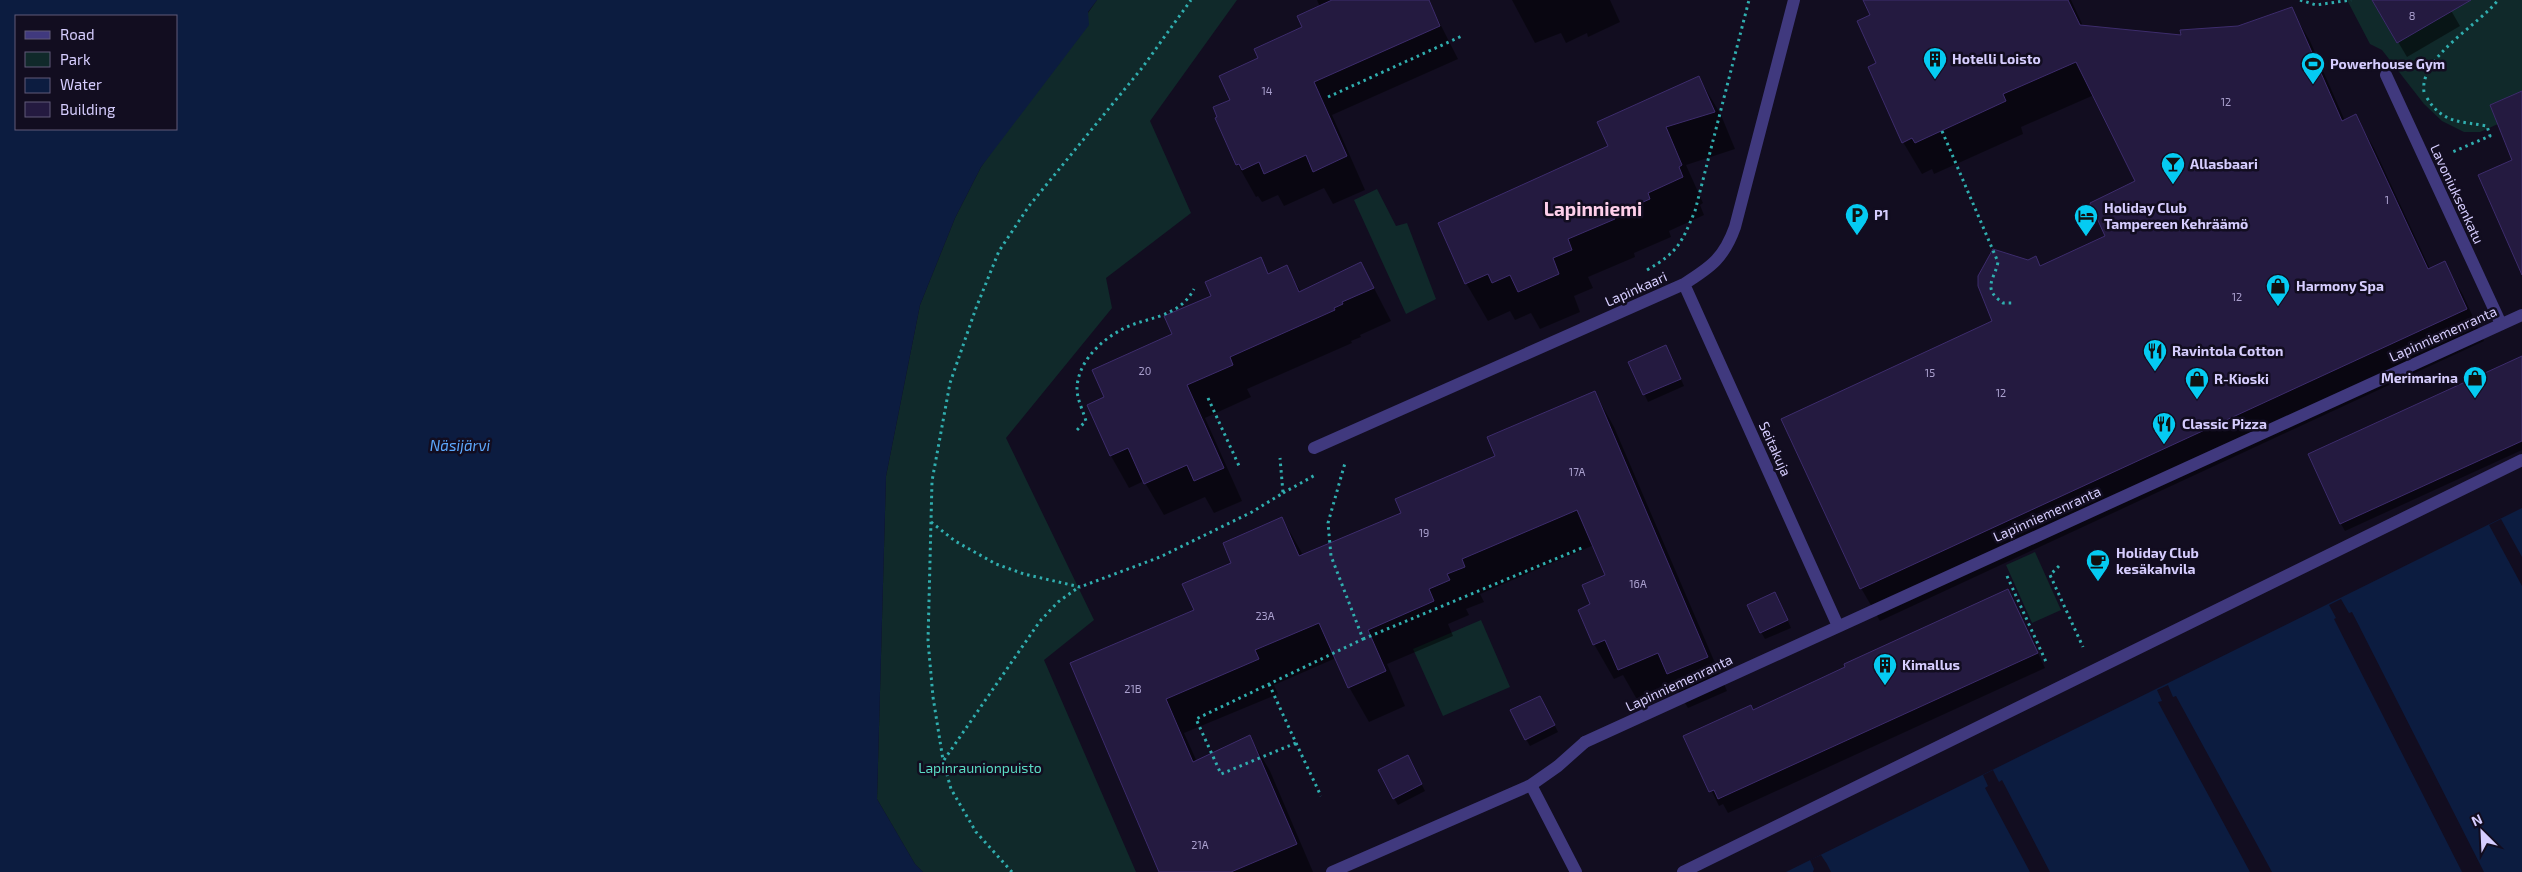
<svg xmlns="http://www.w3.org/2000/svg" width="2522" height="872" font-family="'Exo 2',sans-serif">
<rect width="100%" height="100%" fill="#120d20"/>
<!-- green -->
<path fill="#10292a" d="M1097 0H1237L1150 121 1191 213 1106 278 1112 308 1006 438 1094 620 1044 660 1136 872H923L915 864 877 799 886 476 920 305 955 218 981 167Z
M2347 0H2522V91L2490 105 2498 124 2480 132H2464L2442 121 2424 104 2382 50 2370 44Z
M1377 189 1396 226 1407 223 1436 299 1406 314 1354 200Z
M2035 552 2061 610 2032 623 2006 565Z
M1481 620 1510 687 1443 716 1413 649Z"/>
<!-- water -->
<path fill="#0c1c40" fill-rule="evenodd" d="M0 0H1097L1088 12 1089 25 981 167 955 218 920 305 886 476 877 799 915 864 923 872H0ZM176 16V129H16V16Z
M2522 508V872H1786Z"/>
<!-- pier -->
<path fill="#120d20" d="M2501 519 2522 557V586L2489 525Z
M2341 599 2349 613 2352 612 2484 872H2462L2334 619 2336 618 2329 605Z
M2168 685 2173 697 2176 696 2272 872H2250L2158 702 2162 701 2157 690Z
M1993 770 1999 782 2002 780 2050 872H2030L1985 788 1988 786 1983 775Z
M1821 855 1827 864 1831 872H1813L1814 869 1810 860Z"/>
<!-- shadow -->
<path fill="#0007" d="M1317 0H1428L1458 59 1332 115 1365 190 1333 204 1324 188 1284 206 1278 195 1262 202 1258 196 1256 197 1238 165 1215 108 1231 100 1260 59 1304 28 1320 7Z
M1512 0H1610L1620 22 1588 37 1587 33 1566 43 1561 33 1535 43Z
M1864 0H2071L2083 26 2182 36 2238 28 2291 9 2310 41 2345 121 2355 116 2374 148 2430 269 2444 263 2463 295 2484 341 1880 621 1861 588 1994 322 2041 267 2107 236 2137 182 2094 95 2021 127 2023 134 1934 174 1932 169 1922 174 1903 142 1878 64 1871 16Z
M2391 0H2445L2460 26 2407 57 2378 8Z
M1699 78 1721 115 1735 149 1686 165 1703 203 1700 205 1704 215 1669 231 1671 237 1634 253 1635 257 1588 277 1593 288 1574 296 1580 312 1540 329 1531 313 1515 320 1510 311 1488 321 1466 283 1610 147Z
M1260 259 1269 274 1286 267 1301 292 1361 263 1391 321 1360 335 1361 337 1351 341 1352 343 1247 389 1251 397 1205 418 1242 501 1214 513 1205 497 1164 515 1144 481 1129 488 1111 456 1089 405 1106 398 1212 296Z
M1669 354 1684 386 1648 402 1630 363Z
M2522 358V450L2345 531 2341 524Z
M1595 393 1614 427 1727 691 1688 708 1676 688 1639 703 1623 675 1614 679 1594 644 1592 605 1607 576 1594 545 1480 594 1484 602 1466 609 1469 615 1448 624 1453 636 1387 664 1405 706 1369 722 1349 687 1336 658 1274 685 1278 694 1184 733 1197 762 1250 737 1270 771 1313 872H1160L1071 663 1195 610 1233 564 1282 518 1303 555 1403 513 1497 457Z
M2008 590 2045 668 1728 813 1723 804 1719 806 1685 736 1753 711Z
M1779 601 1791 628 1765 639 1761 632Z
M1544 704 1558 732 1530 746 1526 739Z
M1411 764 1425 791 1398 805 1394 798Z"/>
<!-- building -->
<path fill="#241a40" stroke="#3d2c6c" d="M1332 0H1429L1440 26 1314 82 1347 156 1313 172 1306 155 1264 174 1259 162 1242 170 1239 164 1236 165 1215 118 1217 117 1213 107 1230 100 1219 76 1258 58 1254 49 1302 27 1297 16Z
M1863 0H2068L2080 25 2181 35 2180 30 2238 26 2292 7 2342 121 2356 114 2428 269 2445 261 2467 309 1860 589 1781 419 1992 321 1978 286V276L1993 249 2028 260 2036 256 2040 266 2105 236 2090 203 2135 181 2076 62 2003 94 2006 101 1915 143 1912 138 1902 143 1868 67 1876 63 1857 21 1870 15Z
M2372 0H2471L2397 43Z
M1699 76 1715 112 1666 127 1682 165 1679 167 1683 177 1648 193 1650 199 1613 215 1615 219 1568 239 1572 250 1553 258 1559 274 1518 292 1510 275 1492 283 1488 274 1465 284 1438 223 1608 146 1597 122Z
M2522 91V275L2478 175 2512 160 2490 105Z
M1261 257 1268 274 1287 265 1299 292 1361 262 1374 288 1342 302 1343 304 1334 308 1335 310 1230 357 1233 365 1187 385 1224 468 1194 481 1187 465 1144 484 1128 448 1110 456 1087 405 1104 397 1092 370 1172 334 1164 316 1211 296 1205 282Z
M1666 345 1681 379 1643 395 1628 362Z
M2522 356V441L2340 524 2308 454Z
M1595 391 1708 657 1667 674 1658 653 1618 670 1605 640 1593 645 1578 610 1590 604 1582 585 1605 575 1577 510 1462 559 1465 567 1447 574 1450 580 1429 589 1434 601 1368 630 1386 671 1348 688 1319 623 1255 650 1259 659 1166 699 1193 762 1250 735 1297 844 1231 872H1159L1070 663 1194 610 1182 584 1231 563 1223 543 1282 517 1299 556 1401 513 1395 499 1495 456 1487 437Z
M2008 589 2038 653 1718 799 1714 790 1709 792 1683 736 1751 705 1753 710 1845 667 1844 664Z
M1775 592 1788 620 1760 633 1747 605Z
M1540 696 1555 725 1525 740 1510 710Z
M1408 755 1422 784 1393 799 1378 770Z"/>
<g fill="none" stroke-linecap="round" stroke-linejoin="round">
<!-- path -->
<path stroke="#30aeaf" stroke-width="3" stroke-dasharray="2.5 4" stroke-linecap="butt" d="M2300 0 2316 5 2351 0
M2424 92C2419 57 2478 26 2498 0
M1328 97 1462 36
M2427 98C2443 124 2461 121 2487 126L2490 136 2450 153
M1942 131 1998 262C1995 279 1981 288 2003 303H2015
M1647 270C1678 252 1681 244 1695 211L1749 0
M1208 398 1240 468
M1077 430 1086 421C1083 411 1078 401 1077 391 1076 359 1109 332 1137 323 1160 316 1182 312 1194 289
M1283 493 1317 474
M931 522 955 541 996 564 1024 574 1080 587 1160 557 1252 512 1283 493 1280 458
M2059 566 2050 575 2083 647
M2007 576 2047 664
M1363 639 1584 547
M1269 684 1296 743 1221 774 1196 719 1363 639 1331 556 1328 523 1345 463
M1296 743 1321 796
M944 760 1040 621 1058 602 1079 587
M1012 872 976 832 951 789 943 760 933 697 928 641 932 481 950 383 976 308 999 251 1029 206 1142 68 1191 0"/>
<!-- lane -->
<path stroke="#40397e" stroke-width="12" d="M2386 75 2501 324
M1531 785 1576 872
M1332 872 1531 785 1558 766 1585 742
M1683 872 2522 460"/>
<!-- street -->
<path stroke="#40397e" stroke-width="12" d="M1684 284 1838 626
M1314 448 1684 284C1711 267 1724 258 1735 227L1794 0
M1585 742 2522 315"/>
</g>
<!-- icons -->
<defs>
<g id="building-pin" transform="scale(1.25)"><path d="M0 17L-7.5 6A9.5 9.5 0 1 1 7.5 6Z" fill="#05cbf2" stroke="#120d20"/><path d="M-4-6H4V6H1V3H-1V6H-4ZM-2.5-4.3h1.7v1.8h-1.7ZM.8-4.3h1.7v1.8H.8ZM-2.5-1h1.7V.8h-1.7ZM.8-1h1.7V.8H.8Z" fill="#111"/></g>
<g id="stadium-pin" transform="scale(1.25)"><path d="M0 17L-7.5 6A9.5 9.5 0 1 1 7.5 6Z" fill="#05cbf2" stroke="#120d20"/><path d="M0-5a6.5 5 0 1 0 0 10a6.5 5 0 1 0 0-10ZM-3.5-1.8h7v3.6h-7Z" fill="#111"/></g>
<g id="bar-pin" transform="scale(1.25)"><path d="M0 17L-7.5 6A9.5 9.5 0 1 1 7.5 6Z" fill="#05cbf2" stroke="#120d20"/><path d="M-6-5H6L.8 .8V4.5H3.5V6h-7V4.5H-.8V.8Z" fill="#111"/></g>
<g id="parking-pin" transform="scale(1.25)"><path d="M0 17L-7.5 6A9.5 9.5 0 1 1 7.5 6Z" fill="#05cbf2" stroke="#120d20"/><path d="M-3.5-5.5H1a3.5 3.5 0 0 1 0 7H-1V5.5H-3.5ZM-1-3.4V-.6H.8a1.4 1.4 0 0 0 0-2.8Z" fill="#111"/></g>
<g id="hotel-pin" transform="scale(1.25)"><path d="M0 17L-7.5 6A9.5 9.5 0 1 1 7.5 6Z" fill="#05cbf2" stroke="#120d20"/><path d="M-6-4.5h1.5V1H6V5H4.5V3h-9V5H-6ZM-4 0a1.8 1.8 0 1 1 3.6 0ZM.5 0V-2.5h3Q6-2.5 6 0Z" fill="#111"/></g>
<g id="shop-pin" transform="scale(1.25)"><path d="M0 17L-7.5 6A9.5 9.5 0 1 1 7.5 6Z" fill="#05cbf2" stroke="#120d20"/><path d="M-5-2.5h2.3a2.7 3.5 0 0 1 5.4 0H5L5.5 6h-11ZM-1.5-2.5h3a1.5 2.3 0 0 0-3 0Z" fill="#111"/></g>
<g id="restaurant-pin" transform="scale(1.25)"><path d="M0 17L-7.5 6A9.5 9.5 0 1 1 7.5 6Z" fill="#05cbf2" stroke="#120d20"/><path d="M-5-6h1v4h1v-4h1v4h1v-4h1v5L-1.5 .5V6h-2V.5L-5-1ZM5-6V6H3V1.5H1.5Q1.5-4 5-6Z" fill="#111"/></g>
<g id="cafe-pin" transform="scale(1.25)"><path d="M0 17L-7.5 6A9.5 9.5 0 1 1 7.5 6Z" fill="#05cbf2" stroke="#120d20"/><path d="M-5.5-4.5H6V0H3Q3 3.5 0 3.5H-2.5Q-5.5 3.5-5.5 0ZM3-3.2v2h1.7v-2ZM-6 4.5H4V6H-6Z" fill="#111"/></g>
</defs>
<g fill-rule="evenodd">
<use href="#building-pin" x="1935" y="59"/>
<use href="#stadium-pin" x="2313" y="64"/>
<use href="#bar-pin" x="2173" y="164"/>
<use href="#parking-pin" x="1857" y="215"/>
<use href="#hotel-pin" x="2086" y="216"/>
<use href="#shop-pin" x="2278" y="286"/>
<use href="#restaurant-pin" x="2155" y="351"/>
<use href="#shop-pin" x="2475" y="378"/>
<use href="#shop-pin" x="2197" y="379"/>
<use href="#restaurant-pin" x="2164" y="424"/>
<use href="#cafe-pin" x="2098" y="561"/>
<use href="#building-pin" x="1885" y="665"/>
</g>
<g text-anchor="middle" stroke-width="5" stroke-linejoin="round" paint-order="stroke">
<!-- number labels -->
<g font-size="11" fill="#aaa0ce">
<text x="2412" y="20">8</text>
<text x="1267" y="95">14</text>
<text x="2226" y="106">12</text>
<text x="2387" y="204">1</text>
<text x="2237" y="301">12</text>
<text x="1145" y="375">20</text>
<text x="1930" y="377">15</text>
<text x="2001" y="397">12</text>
<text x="1577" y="476">17A</text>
<text x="1424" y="537">19</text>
<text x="1638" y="588">16A</text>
<text x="1265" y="620">23A</text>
<text x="1133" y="693">21B</text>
<text x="1200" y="849">21A</text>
</g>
<!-- poi labels -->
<g font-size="14" font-weight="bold" fill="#d6cdfe" stroke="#120d20" text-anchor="start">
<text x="1952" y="64">Hotelli Loisto</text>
<text x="2330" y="69">Powerhouse Gym</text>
<text x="2190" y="169">Allasbaari</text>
<text x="2104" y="213">Holiday Club<tspan x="2104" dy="16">Tampereen Kehräämö</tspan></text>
<text x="1874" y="220">P1</text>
<text x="2296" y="291">Harmony Spa</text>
<text x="2172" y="356">Ravintola Cotton</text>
<text x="2458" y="383" text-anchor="end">Merimarina</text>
<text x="2214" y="384">R-Kioski</text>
<text x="2182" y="429">Classic Pizza</text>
<text x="2116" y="558">Holiday Club<tspan x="2116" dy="16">kesäkahvila</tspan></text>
<text x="1902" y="670">Kimallus</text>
</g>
<!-- street labels -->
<g font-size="14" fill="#d6cdfe" stroke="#120d20">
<text transform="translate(2457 194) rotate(65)" y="5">Lavoniuksenkatu</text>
<text transform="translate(1636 289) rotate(-24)" y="5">Lapinkaari</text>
<text transform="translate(2443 334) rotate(-24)" y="5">Lapinniemenranta</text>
<text transform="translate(1775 449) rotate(66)" y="5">Seitakuja</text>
<text transform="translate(2047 514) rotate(-24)" y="5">Lapinniemenranta</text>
<text transform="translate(1679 683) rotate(-25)" y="5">Lapinniemenranta</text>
</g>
<!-- park labels -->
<g font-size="14" fill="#5bdcc4" stroke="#120d20">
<text x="980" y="773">Lapinraunionpuisto</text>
</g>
<!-- water labels -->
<g font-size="15" font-style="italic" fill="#5da8fc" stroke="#120d20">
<text x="460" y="451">Näsijärvi</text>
</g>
<!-- district labels -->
<g font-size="19" font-weight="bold" fill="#fecfea" stroke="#120d20">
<text x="1593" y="216">Lapinniemi</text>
</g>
</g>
<!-- legend -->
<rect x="15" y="15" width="162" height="115" fill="#120d20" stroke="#605a79"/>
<rect x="25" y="31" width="25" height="8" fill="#40397e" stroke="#605a79"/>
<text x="60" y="40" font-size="15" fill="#d6cdfe">Road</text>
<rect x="25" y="52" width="25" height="15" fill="#10292a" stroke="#605a79"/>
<text x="60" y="65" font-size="15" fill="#d6cdfe">Park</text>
<rect x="25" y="78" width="25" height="15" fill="#0c1c40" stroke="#605a79"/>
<text x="60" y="90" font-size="15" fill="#d6cdfe">Water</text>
<rect x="25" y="102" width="25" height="15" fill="#241a40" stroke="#605a79"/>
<text x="60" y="115" font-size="15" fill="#d6cdfe">Building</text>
<!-- north arrow -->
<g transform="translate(2482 832) rotate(336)" stroke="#120d20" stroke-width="4" paint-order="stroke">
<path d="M0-4L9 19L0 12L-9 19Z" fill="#d6cdfe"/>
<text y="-8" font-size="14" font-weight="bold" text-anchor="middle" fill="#d6cdfe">N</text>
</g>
</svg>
